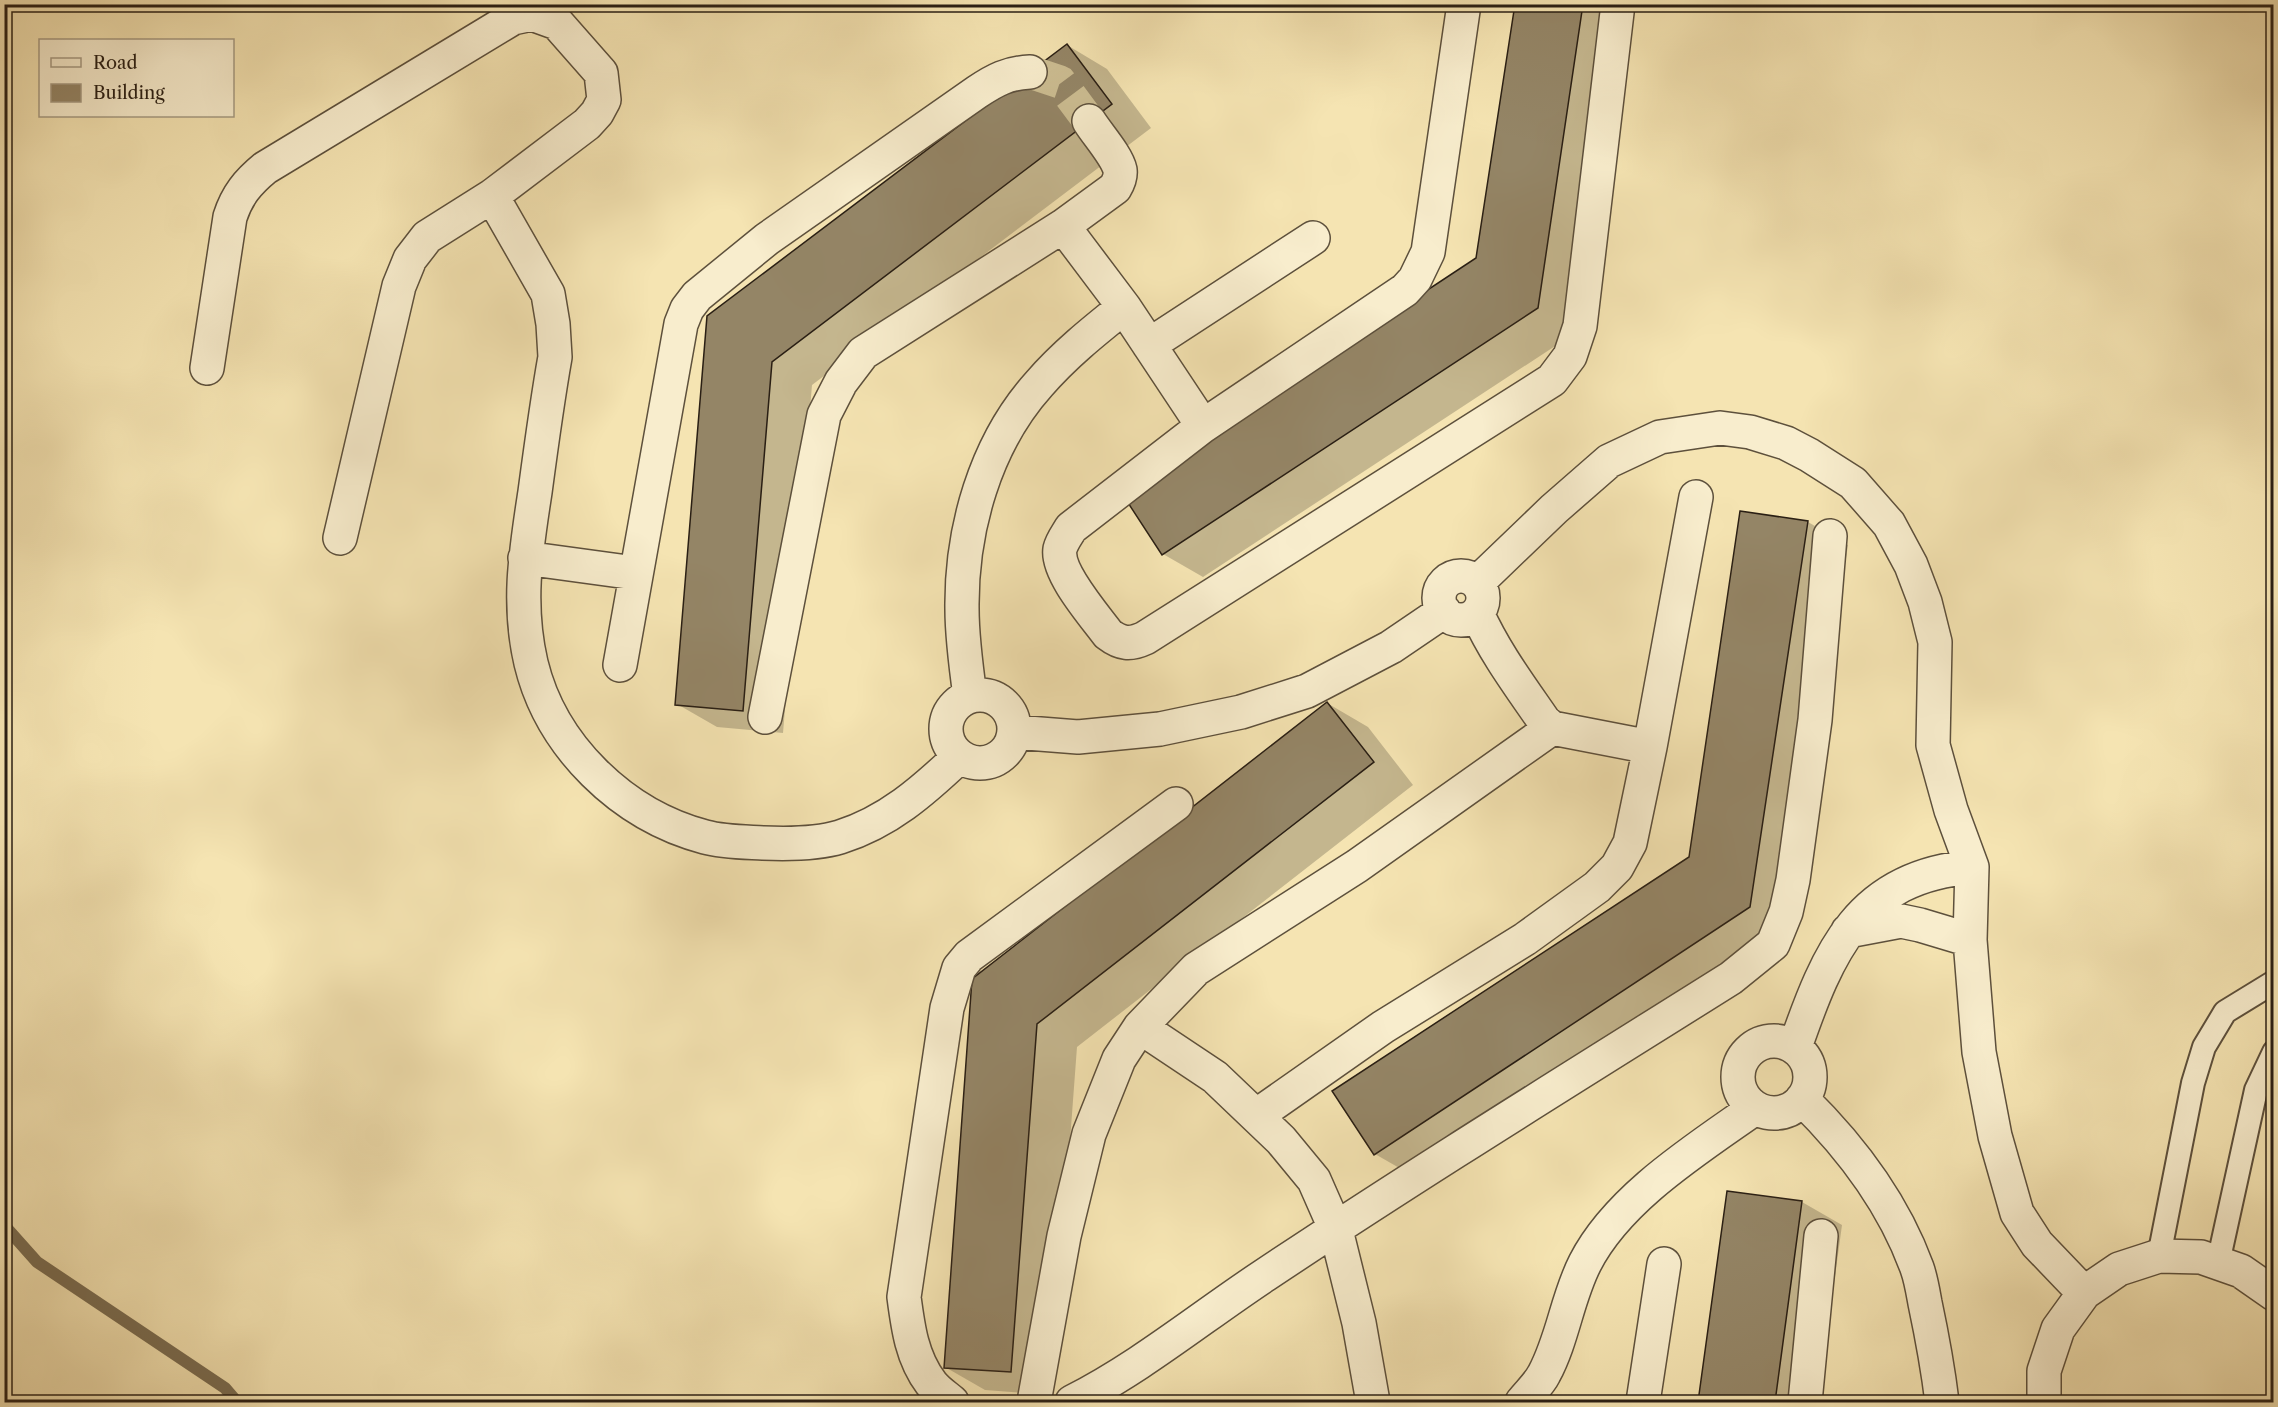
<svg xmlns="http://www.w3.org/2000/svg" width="2278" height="1407" font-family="'Libre Caslon Text',serif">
<rect width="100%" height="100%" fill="#f5e4b2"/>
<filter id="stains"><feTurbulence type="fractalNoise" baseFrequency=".00333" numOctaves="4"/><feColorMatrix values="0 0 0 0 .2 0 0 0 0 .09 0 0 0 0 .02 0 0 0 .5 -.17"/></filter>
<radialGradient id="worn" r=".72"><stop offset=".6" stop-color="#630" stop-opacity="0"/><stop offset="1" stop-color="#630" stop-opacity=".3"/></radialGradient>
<!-- shadow -->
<path fill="#0003" d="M1516 4H1627L1578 331 1203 577 1163 554 1478 258Z
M1067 45 1107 69 1151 128 812 385 783 733 717 727 677 704 709 317Z
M1808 522 1848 545 1790 930 1415 1177 1375 1154 1690 858Z
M1327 703 1368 727 1413 785 1077 1047 1051 1395 985 1390 945 1367 973 979Z
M1728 1192 1802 1202 1842 1225 1818 1402H1700Z"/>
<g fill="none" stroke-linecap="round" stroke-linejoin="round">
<!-- stream -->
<path stroke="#7a6d52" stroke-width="12" d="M4 1225 37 1262 225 1388 237 1402"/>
</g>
<!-- building -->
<path fill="#948566" stroke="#2a1f14" stroke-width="1.5" d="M1515 4H1583L1538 308 1162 555 1121 492 1476 258Z
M1067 44 1112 104 772 362 743 711 675 705 707 316Z
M1740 511 1808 521 1750 907 1374 1155 1332 1091 1689 857Z
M1327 702 1374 762 1037 1024 1011 1372 944 1368 972 979Z
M1727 1191 1802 1201 1775 1402H1698Z"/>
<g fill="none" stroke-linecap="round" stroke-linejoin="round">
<!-- minor-tunnel -->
<path stroke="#ccbd92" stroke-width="33" stroke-dasharray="33 16" stroke-linecap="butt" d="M1030 72 1060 82 1089 121"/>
<!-- service casing -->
<g stroke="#5d503c" stroke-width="26">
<path id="service" d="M2159 1256 2193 1083 2204 1047 2225 1012 2274 982
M2218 1263 2256 1090 2274 1052"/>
</g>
<!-- minor casing -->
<g stroke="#5d503c" stroke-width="36">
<path id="minor" d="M1464 4 1428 252 1415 279 1405 290 1203 426 1071 528C1067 535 1062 541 1060 549 1056 572 1094 615 1108 634 1121 644 1130 645 1145 638L1552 380 1570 356 1580 326 1618 4
M1089 121C1097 134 1117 156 1120 170 1121 177 1118 183 1115 188L1063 226 1124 307 1203 426
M492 196 548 294 553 324 555 357C547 402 541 447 535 492 526 551 517 603 531 663 551 746 622 815 705 837 723 842 745 842 763 843 787 844 817 844 840 837 888 822 923 791 959 757
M1149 345 1313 238
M207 368 230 217C237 195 248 182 265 168L513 18 532 14 557 23 601 73 604 100 597 113 587 124 492 196 427 237 410 259 399 286 340 538
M525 558 635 573
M1439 598a22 22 0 1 1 44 0a22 22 0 1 1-44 0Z
M1477 583 1554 509 1609 461 1660 437 1720 428 1750 432 1786 443 1809 455 1853 483 1889 524 1911 565 1925 602 1935 642 1933 745 1951 810 1972 867 1970 940 1979 1052 1995 1136 2017 1213 2037 1244 2084 1293
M1477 613C1495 653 1520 686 1544 721L1552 728 1650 747
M620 665 681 324 687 309 697 296 767 239 977 92C995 80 1008 73 1030 72
M946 729a34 34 0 1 1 68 0a34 34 0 1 1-68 0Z
M970 696C966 667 962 638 962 609 961 530 985 444 1039 384 1064 355 1094 331 1124 307
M765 717 824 415 841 382 863 353 1063 226
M1015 732 1078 737 1160 729 1241 712 1307 691 1391 647 1444 611
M1848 931 1901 921 1920 925 1970 940
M1140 1027 1215 1077 1281 1140 1314 1180 1336 1230 1359 1323 1373 1402
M1738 1077a36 36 0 1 1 72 0a36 36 0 1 1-72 0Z
M1795 1047C1828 952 1859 876 1972 867
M1802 1099C1852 1148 1893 1202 1917 1268 1921 1279 1923 1292 1925 1303 1932 1336 1938 1369 1942 1402
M1256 1116 1383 1027 1525 939 1597 887 1617 867 1630 843 1650 747 1696 497
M952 1402C945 1396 936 1390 931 1383 912 1358 908 1328 904 1297L947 1008 959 968 969 956 1176 804
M1034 1402 1064 1236 1089 1134 1119 1059 1140 1027 1196 969 1357 866 1552 728
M1072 1402C1141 1367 1200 1318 1265 1275 1418 1173 1575 1076 1731 978L1773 944 1786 912 1793 880 1815 720 1830 536
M1522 1402C1529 1393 1539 1384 1544 1374 1563 1339 1567 1298 1585 1263 1618 1198 1697 1149 1755 1108
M1643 1402 1664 1264
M1805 1402 1821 1236
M2044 1402V1371L2058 1329 2084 1293 2119 1269 2159 1256 2201 1257 2241 1271 2274 1294"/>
</g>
<!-- service -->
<use href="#service" stroke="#f8edcd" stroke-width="22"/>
<!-- minor -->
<use href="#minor" stroke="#f8edcd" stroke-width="33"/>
</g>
<!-- margin -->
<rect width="2278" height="1407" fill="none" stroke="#f5e4b2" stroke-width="24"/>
<rect x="6" y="6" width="2266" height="1395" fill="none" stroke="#2a1f14" stroke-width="3"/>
<rect x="12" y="12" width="2254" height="1383" fill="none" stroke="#2a1f14" stroke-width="1.5"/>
<!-- legend -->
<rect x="39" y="39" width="195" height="78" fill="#f8edcd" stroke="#a69b83" stroke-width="1.5"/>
<rect x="51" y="58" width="30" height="9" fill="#f8edcd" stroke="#a69b83" stroke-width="1.5"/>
<text x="93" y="69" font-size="18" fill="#2a1f14">Road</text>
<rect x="51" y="84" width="30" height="18" fill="#948566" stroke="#a69b83" stroke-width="1.5"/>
<text x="93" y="99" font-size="18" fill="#2a1f14">Building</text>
<rect width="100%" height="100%" filter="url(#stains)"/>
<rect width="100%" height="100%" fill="url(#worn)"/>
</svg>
